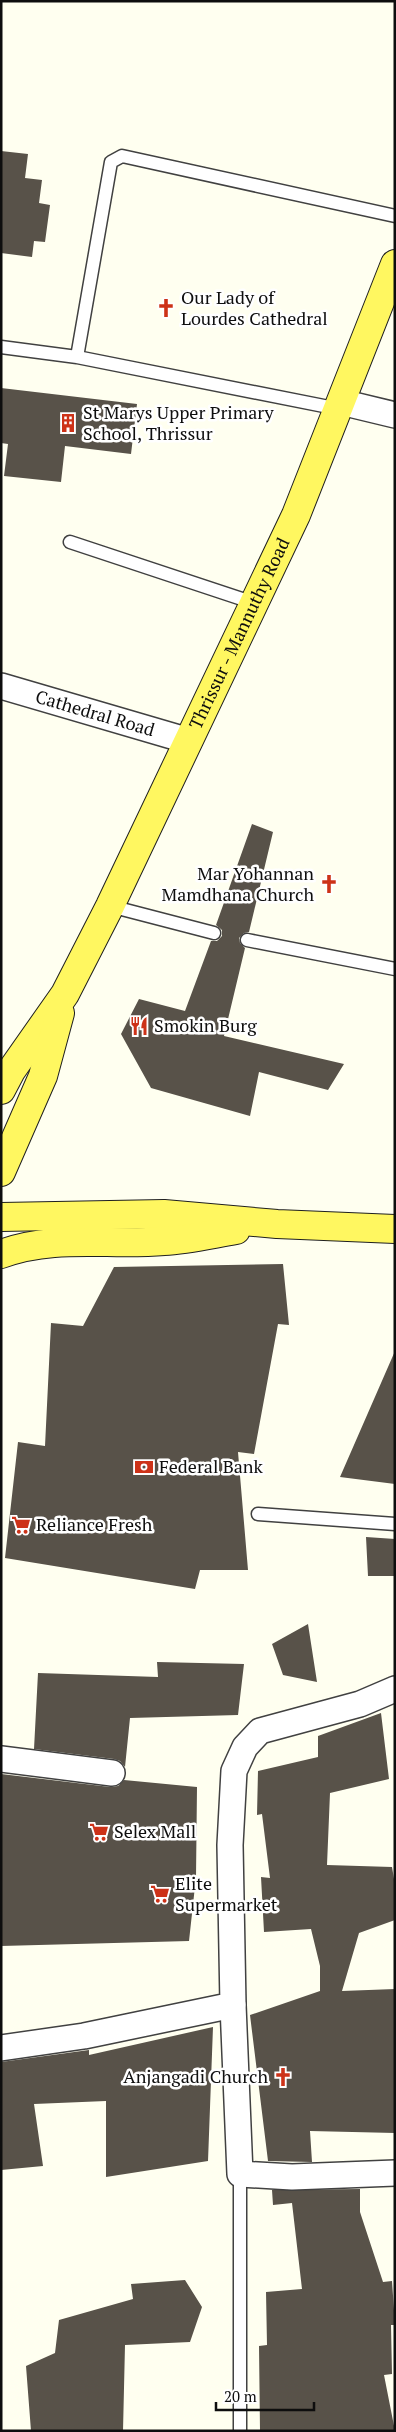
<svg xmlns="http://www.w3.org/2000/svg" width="396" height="2432" font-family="'PT Serif',serif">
<rect width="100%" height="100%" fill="#fffff0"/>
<!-- building -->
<path fill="#585249" d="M1 151 28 154 25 178 42 180 39 203 50 205 45 242 34 241 32 257 1 253Z
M1 388 137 404 131 454 65 446 61 482 4 476 8 444 1 443Z
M252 824 273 832 249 932 244 933 239 938 240 943 245 948 224 1036 344 1064 328 1090 259 1072 250 1116 151 1088 121 1034 139 999 185 1011 211 941H217L222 936V930L216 925Z
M283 1264 289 1325 278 1324 254 1454 238 1452 248 1570H200L195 1589 5 1558 18 1442 45 1446 51 1323 83 1326 114 1267Z
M395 1351V1484L340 1477Z
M366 1537 395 1539V1576H368Z
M308 1624 317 1682 283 1675 272 1644Z
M157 1662 244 1664 238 1715 130 1718 125 1767 120 1761 114 1759 34 1749 38 1673 158 1677Z
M381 1713 389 1779 330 1793 327 1865 392 1867 395 1885V1920L359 1933 342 1991 395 1989V2133L310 2131 312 2162 268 2161 250 2015 320 1991V1966L311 1929 264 1932 261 1877 270 1878 262 1814 257 1815 258 1771 318 1757V1736Z
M1 1774 110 1787 118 1786 124 1780 197 1787 196 1877 189 1941 1 1946Z
M213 2027 208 2161 106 2177V2101L34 2104 43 2166 1 2170V2062L89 2050V2055Z
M360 2189V2212L383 2282 392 2281 395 2325H391L392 2374 384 2375 395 2431H260L259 2346 267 2345 266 2292 302 2289 292 2203 273 2205 272 2190Z
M185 2280 202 2307 190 2342 125 2345 123 2431H31L26 2366 55 2353 59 2320 133 2299 131 2284Z"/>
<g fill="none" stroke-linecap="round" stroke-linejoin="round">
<!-- service casing -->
<g stroke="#414141" stroke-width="15">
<path id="service" d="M1 347 77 357
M339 409 77 357 111 162 122 156 395 216
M70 542 254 603
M110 906 214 933
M247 940 395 969
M258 1514 395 1524
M240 2431V2174"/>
</g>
<!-- minor casing -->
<g stroke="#414141" stroke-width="28">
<g id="minor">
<path d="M341 402 395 415"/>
<path id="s1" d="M1 686 189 741"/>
<path d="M1 1759 112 1773"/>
<path d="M233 2005 240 2174 292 2177 395 2173"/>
<path d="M1 2048 84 2036 233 2005 230 1845 234 1771 245 1747 260 1731 360 1704 395 1689"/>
</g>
</g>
<!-- primary casing -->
<g stroke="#1f1f1f" stroke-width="30">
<g id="primary">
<path id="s2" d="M1 1090 11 1071 65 994 110 906 296 515 395 264"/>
<path d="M1 1172 43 1076 60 1013"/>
<path d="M1 1217 164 1214 277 1224 395 1229"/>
<path d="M1 1254C55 1234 109 1246 164 1241 188 1240 212 1234 236 1230"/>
</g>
</g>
<!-- service -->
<use href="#service" stroke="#fff" stroke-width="12"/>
<!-- minor -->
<use href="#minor" stroke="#fff" stroke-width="25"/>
<!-- primary -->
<use href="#primary" stroke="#fff760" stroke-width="28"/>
</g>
<!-- icons -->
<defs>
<g id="church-bare" transform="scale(1.5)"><path d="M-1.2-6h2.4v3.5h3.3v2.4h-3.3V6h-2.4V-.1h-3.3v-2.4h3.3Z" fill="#cd3218" stroke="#fff" stroke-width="2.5" paint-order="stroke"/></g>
<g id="building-bare" transform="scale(1.5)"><path d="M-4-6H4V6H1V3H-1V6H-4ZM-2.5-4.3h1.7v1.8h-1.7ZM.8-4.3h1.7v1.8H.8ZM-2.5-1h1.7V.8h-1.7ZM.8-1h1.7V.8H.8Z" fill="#cd3218" stroke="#fff" stroke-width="2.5" paint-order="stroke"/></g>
<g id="restaurant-bare" transform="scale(1.5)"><path d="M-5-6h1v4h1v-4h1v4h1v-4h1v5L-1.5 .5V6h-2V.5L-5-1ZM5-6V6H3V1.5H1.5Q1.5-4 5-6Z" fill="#cd3218" stroke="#fff" stroke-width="2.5" paint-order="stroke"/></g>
<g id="bank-bare" transform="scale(1.5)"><path d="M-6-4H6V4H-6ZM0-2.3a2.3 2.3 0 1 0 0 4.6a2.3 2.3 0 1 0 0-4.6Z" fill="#cd3218" stroke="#fff" stroke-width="2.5" paint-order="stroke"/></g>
<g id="supermarket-bare" transform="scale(1.5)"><path d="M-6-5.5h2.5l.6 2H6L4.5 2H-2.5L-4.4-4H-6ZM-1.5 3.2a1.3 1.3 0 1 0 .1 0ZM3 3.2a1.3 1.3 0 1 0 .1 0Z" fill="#cd3218" stroke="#fff" stroke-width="2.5" paint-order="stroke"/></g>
</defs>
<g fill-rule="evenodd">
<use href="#church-bare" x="166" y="308"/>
<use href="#building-bare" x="68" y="423"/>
<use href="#church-bare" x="329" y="884"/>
<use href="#restaurant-bare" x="139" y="1026"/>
<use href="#bank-bare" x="144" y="1467"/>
<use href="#supermarket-bare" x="21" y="1525"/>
<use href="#supermarket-bare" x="99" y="1832"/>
<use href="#supermarket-bare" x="160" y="1894"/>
<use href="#church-bare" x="283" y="2077"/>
</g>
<g text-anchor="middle" stroke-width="5" stroke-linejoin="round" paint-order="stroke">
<!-- poi labels -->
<g font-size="18" fill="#0e0e0e" stroke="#fff" text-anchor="start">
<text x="181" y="304">Our Lady of<tspan x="181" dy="21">Lourdes Cathedral</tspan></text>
<text x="83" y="419">St Marys Upper Primary<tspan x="83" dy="21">School, Thrissur</tspan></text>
<text x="314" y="880" text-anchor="end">Mar Yohannan<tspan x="314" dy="21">Mamdhana Church</tspan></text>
<text x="154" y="1032">Smokin Burg</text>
<text x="159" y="1473">Federal Bank</text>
<text x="36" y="1531">Reliance Fresh</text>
<text x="114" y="1838">Selex Mall</text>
<text x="175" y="1890">Elite<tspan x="175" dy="21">Supermarket</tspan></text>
<text x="268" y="2083" text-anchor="end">Anjangadi Church</text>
</g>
<!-- street labels -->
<g font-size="18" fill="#0e0e0e" stroke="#fff">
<text dy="6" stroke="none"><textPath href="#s2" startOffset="516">Thrissur - Mannuthy Road</textPath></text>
<text dy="6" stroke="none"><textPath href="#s1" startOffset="98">Cathedral Road</textPath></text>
</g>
</g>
<!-- border -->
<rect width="396" height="2432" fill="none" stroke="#0e0e0e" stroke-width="5"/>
<!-- scale -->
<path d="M216 2402v8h98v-8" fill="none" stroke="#0e0e0e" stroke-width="2.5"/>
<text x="224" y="2402" font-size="15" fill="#0e0e0e" stroke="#ffffff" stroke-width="4" paint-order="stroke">20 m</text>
</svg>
